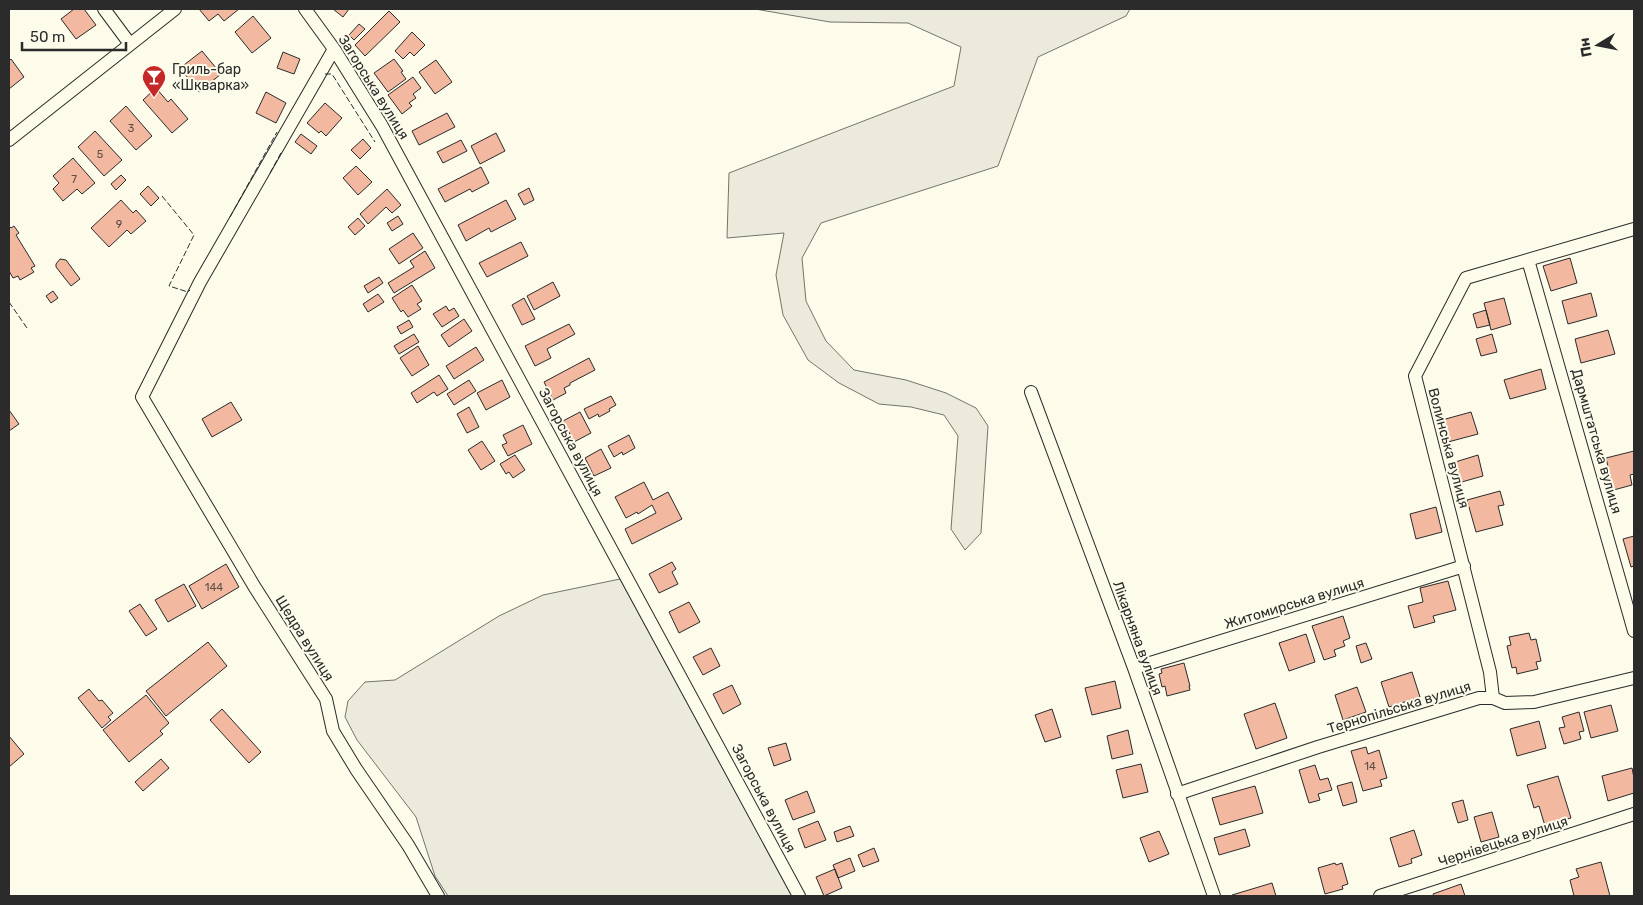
<svg xmlns="http://www.w3.org/2000/svg" width="1643" height="905" font-family="Rubik,sans-serif">
<rect width="100%" height="100%" fill="#fdfbea"/>
<!-- green -->
<path fill="#ecebdb" stroke="#74746e" d="M755 9H1130L1126 16 1038 57 998 166 821 223 802 258 806 301 826 341 854 370 906 380 946 393 976 408 988 426 981 533 965 550 951 529 958 436 944 415 911 407 879 404 839 383 808 360 783 315 776 275 784 233 727 238 729 173 954 86 961 47 908 23 830 22Z
M620 579 792 896H448L435 876 416 817 357 740 345 717 348 701 365 682 395 680 499 616 543 595Z"/>
<!-- building -->
<path fill="#f2b8a0" stroke="#2b2b2b" d="M74 9H84L96 25 76 39 61 19Z
M199 9H239L224 21 218 14 209 21Z
M333 9H349L343 17Z
M389 11 400 22 365 56 355 45Z
M253 16 271 38 252 53 235 32Z
M359 24 365 29 354 40 349 35Z
M412 32 425 45 414 56 410 52 403 59 395 51Z
M202 51 221 74 199 92 180 68Z
M283 52 300 59 294 74 277 68Z
M11 59 24 77 9 89V61Z
M394 59 403 71 401 72 406 79 388 92 374 73Z
M436 60 452 82 435 94 419 72Z
M413 77 421 88 413 94 416 98 409 103 412 106 402 114 388 95Z
M156 88 168 102 171 99 188 119 172 133 143 100Z
M266 92 286 103 276 123 256 113Z
M325 103 342 118 326 136 321 131 319 133 307 123Z
M126 106 152 136 136 150 110 121Z
M447 113 455 127 419 145 412 131Z
M95 131 122 160 104 176 78 147Z
M496 133 505 151 480 164 471 146Z
M301 134 317 146 311 154 295 142Z
M363 139 371 148 360 159 351 150Z
M461 140 467 151 443 163 437 152Z
M73 158 95 183 82 194 77 189 63 201 53 189 59 183 53 176Z
M356 166 372 182 358 195 343 178Z
M481 167 489 183 472 192 470 189 445 202 438 189Z
M121 175 126 180 116 190 111 184Z
M148 186 159 198 151 206 140 194Z
M529 188 534 200 524 205 518 194Z
M387 189 401 205 392 213 386 207 368 224 360 214Z
M121 200 133 213 136 210 146 221 131 234 127 230 109 247 91 228Z
M506 200 516 219 491 232 489 228 466 241 458 225Z
M398 216 403 224 392 231 387 223Z
M358 218 365 226 355 235 348 227Z
M9 226 11 228 14 226 19 233 16 235 35 266 31 268 34 272 20 280 18 276 13 278 9 271Z
M413 233 423 248 399 264 389 249Z
M521 242 528 256 487 277 479 263Z
M425 251 435 268 394 293 388 283 414 267 410 261Z
M1570 258 1577 283 1551 291 1543 266Z
M60 259 66 260 80 279 71 286 56 267V264Z
M379 277 383 283 368 293 364 286Z
M553 282 560 296 534 310 527 296Z
M412 285 422 301 417 304 421 309 408 317 403 310 401 312 392 298Z
M53 291 58 298 51 303 46 296Z
M1591 293 1597 316 1568 324 1562 301Z
M378 294 384 302 368 312 363 304Z
M524 298 535 319 522 325 512 305Z
M1504 298 1511 324 1491 330 1484 303Z
M446 306 449 311 454 308 459 316 442 327 433 314Z
M1486 310 1490 325 1477 328 1473 314Z
M464 319 472 331 449 347 441 335Z
M409 320 413 327 401 334 397 327Z
M569 324 575 334 547 349 551 358 535 366 525 346Z
M1608 330 1615 354 1581 363 1575 339Z
M414 334 419 342 399 354 394 346Z
M1492 334 1497 352 1481 356 1476 339Z
M418 346 429 365 412 376 400 358Z
M476 347 484 360 454 379 446 366Z
M589 358 595 370 570 383V385L564 388 566 393 553 400 544 382Z
M1541 369 1546 389 1510 399 1504 380Z
M439 375 448 389 437 396 434 392 417 403 411 393Z
M469 380 476 391 454 405 447 394Z
M502 380 510 397 486 410 477 393Z
M611 396 616 405 609 409 610 411 599 417 598 414 589 419 584 409Z
M231 402 242 420 212 437 202 419Z
M469 407 479 427 467 433 457 414Z
M9 410 19 424 9 431Z
M580 412 591 433 574 442 563 421Z
M1471 412 1478 434 1448 442 1442 420Z
M523 425 532 444 508 456 502 445 507 443 503 435Z
M629 435 635 448 623 455 622 452 614 457 608 446Z
M482 441 495 461 481 470 468 450Z
M601 449 611 468 594 476 585 458Z
M1634 451V474L1630 475 1632 485 1610 491 1606 474 1610 475 1606 458Z
M515 455 525 470 513 478 509 472 506 474 500 464Z
M1478 455 1483 476 1458 483 1452 463Z
M644 482 653 500 668 492 682 519 632 544 625 529 656 513 652 505 638 514 637 512 626 518 615 497Z
M1500 491 1504 505 1498 506 1503 525 1476 532 1467 500Z
M1436 507 1442 532 1416 539 1410 514Z
M1634 536V566L1631 567 1623 539Z
M672 562 676 569 672 572 678 584 659 593 649 574Z
M226 564 239 587 202 609 189 586Z
M1448 581 1456 610 1433 616 1435 622 1414 628 1408 606 1423 602 1420 588Z
M184 584 196 606 168 622 155 600Z
M689 602 700 622 679 633 669 612Z
M140 604 157 629 146 636 129 611Z
M1343 616 1350 638 1343 641 1345 646 1334 650 1336 656 1324 660 1312 626Z
M1529 633 1531 640 1536 639 1541 661 1536 662 1538 669 1517 674 1516 667 1512 668 1507 646 1511 645 1509 637Z
M1306 634 1315 662 1289 671 1279 643Z
M208 642 227 666 166 716 146 691Z
M1366 643 1372 659 1361 663 1356 646Z
M711 648 720 666 703 675 693 657Z
M1184 663 1190 686H1189L1190 690 1167 696 1165 686 1162 687 1159 674 1162 673 1161 669Z
M1412 672 1420 697 1389 707 1381 682Z
M1115 681 1121 708 1092 715 1085 688Z
M732 685 741 704 723 714 713 694Z
M1357 687 1366 712 1343 720 1335 695Z
M89 689 99 701 102 700 113 713 108 717 111 720 102 728 78 698Z
M146 695 169 723 160 731 163 734 129 762 103 730Z
M1275 703 1287 738 1256 749 1244 714Z
M1611 705 1618 731 1591 738 1584 712Z
M222 709 261 752 249 763 210 720Z
M1052 709 1061 737 1045 742 1035 715Z
M1579 712 1584 731 1579 732 1581 739 1564 744 1559 728 1565 727 1562 717Z
M1539 721 1546 748 1517 756 1510 729Z
M1128 730 1133 754 1112 759 1107 736Z
M9 736 24 754 9 767Z
M786 743 791 760 774 766 768 748Z
M1366 747 1368 754 1379 750 1387 778 1380 780 1382 786 1363 791 1351 751Z
M161 759 169 768 143 791 135 782Z
M1141 764 1148 792 1123 798 1116 770Z
M1315 765 1320 780 1328 778 1332 790 1318 794 1320 800 1309 803 1299 770Z
M1632 768 1634 778V793L1608 801 1602 776Z
M1558 776 1571 818 1545 826 1539 806 1534 808 1527 785Z
M1352 782 1357 802 1343 806 1337 786Z
M1255 786 1263 813 1220 825 1212 798Z
M807 791 815 812 793 820 785 800Z
M1463 800 1468 820 1458 823 1452 803Z
M1492 812 1499 837 1481 842 1474 817Z
M818 821 826 840 805 848 798 829Z
M850 826 854 836 837 842 834 832Z
M1245 829 1250 846 1219 855 1214 838Z
M1414 830 1422 855 1411 859 1412 863 1399 867 1390 838Z
M1159 831 1169 854 1149 862 1140 838Z
M874 848 879 861 863 867 858 855Z
M850 858 855 871 838 878 833 865Z
M1601 862 1610 896H1574L1570 880 1579 877 1576 869Z
M1335 863 1336 865 1342 863 1348 884 1342 886 1343 889 1325 894 1318 868Z
M835 869 842 888 824 896 816 877Z
M1272 883 1276 896H1233L1232 895Z
M1461 884 1465 896H1434L1433 894Z"/>
<g fill="none" stroke-linecap="round" stroke-linejoin="round">
<!-- street casing -->
<g stroke="#2b2b2b" stroke-width="14">
<path id="street" d="M104 9 130 44
M305 9 334 49 382 126 799 896
M334 49 200 282 142 397 254 586 326 699 333 731 356 769 408 845 438 896
M9 140 175 9
M1528 260 1634 631
M1031 392 1134 668 1214 896
M1134 668 1464 566
M1493 698 1490 672 1415 376 1466 278 1634 229
M1177 794 1318 747 1479 698H1493L1505 703 1534 702 1634 678
M1380 896 1634 814"/>
</g>
<!-- street -->
<use href="#street" stroke="#fdfbea" stroke-width="12"/>
<!-- fence -->
<path stroke="#2b2b2b" stroke-width="1" stroke-dasharray="6 2.5" stroke-linecap="butt" d="M325 74H332L375 142
M270 173 282 151
M162 196 194 235 169 286 188 292 190 290
M230 217 277 132
M9 302 27 328"/>
</g>
<!-- icons -->
<defs>
<g id="bar-pin" transform="scale(1.25)"><path d="M0 17L-7.5 6A9.5 9.5 0 1 1 7.5 6Z" fill="#c62828" stroke="#fdfbea"/><path d="M-6-5H6L.8 .8V4.5H3.5V6h-7V4.5H-.8V.8Z" fill="#fff"/></g>
</defs>
<g fill-rule="evenodd">
<use href="#bar-pin" x="154" y="77"/>
</g>
<g text-anchor="middle" stroke-width="4" stroke-linejoin="round" paint-order="stroke">
<!-- number labels -->
<g font-size="11" fill="#5d4e48">
<text x="131" y="132">3</text>
<text x="100" y="158">5</text>
<text x="74" y="183">7</text>
<text x="119" y="228">9</text>
<text x="214" y="591">144</text>
<text x="1370" y="770">14</text>
</g>
<!-- poi labels -->
<g font-size="14" fill="#2b2b2b" stroke="#fdfbea" text-anchor="start">
<text x="172" y="74">Гриль-бар<tspan x="172" dy="16">«Шкварка»</tspan></text>
</g>
<!-- street labels -->
<g font-size="14" fill="#2b2b2b" stroke="#fdfbea">
<text transform="translate(374 87) rotate(58)" y="5">Загорська вулиця</text>
<text transform="translate(1597 441) rotate(74)" y="5">Дармштатська вулиця</text>
<text transform="translate(571 442) rotate(62)" y="5">Загорська вулиця</text>
<text transform="translate(1449 448) rotate(75)" y="5">Волинська вулиця</text>
<text transform="translate(1294 603) rotate(-17)" y="5">Житомирська вулиця</text>
<text transform="translate(305 638) rotate(58)" y="5">Щедра вулиця</text>
<text transform="translate(1138 638) rotate(70)" y="5">Лікарняна вулиця</text>
<text transform="translate(1399 707) rotate(-17)" y="5">Тернопільська вулиця</text>
<text transform="translate(764 798) rotate(62)" y="5">Загорська вулиця</text>
<text transform="translate(1503 841) rotate(-18)" y="5">Чернівецька вулиця</text>
</g>
</g>
<!-- border -->
<rect width="1643" height="905" fill="none" stroke="#2b2b2b" stroke-width="20"/>
<!-- north arrow -->
<g transform="translate(1598 45) rotate(260)" stroke="#fdfbea" stroke-width="4" paint-order="stroke">
<path d="M0-4L9 19L0 12L-9 19Z" fill="#2b2b2b"/>
<text y="-8" font-size="14" font-weight="bold" text-anchor="middle" fill="#2b2b2b">Пн</text>
</g>
<!-- scale -->
<path d="M22 42v8h104v-8" fill="none" stroke="#2b2b2b" stroke-width="2.5"/>
<text x="30" y="42" font-size="15" fill="#2b2b2b" stroke="#fdfbea" stroke-width="4" paint-order="stroke">50 m</text>
</svg>
